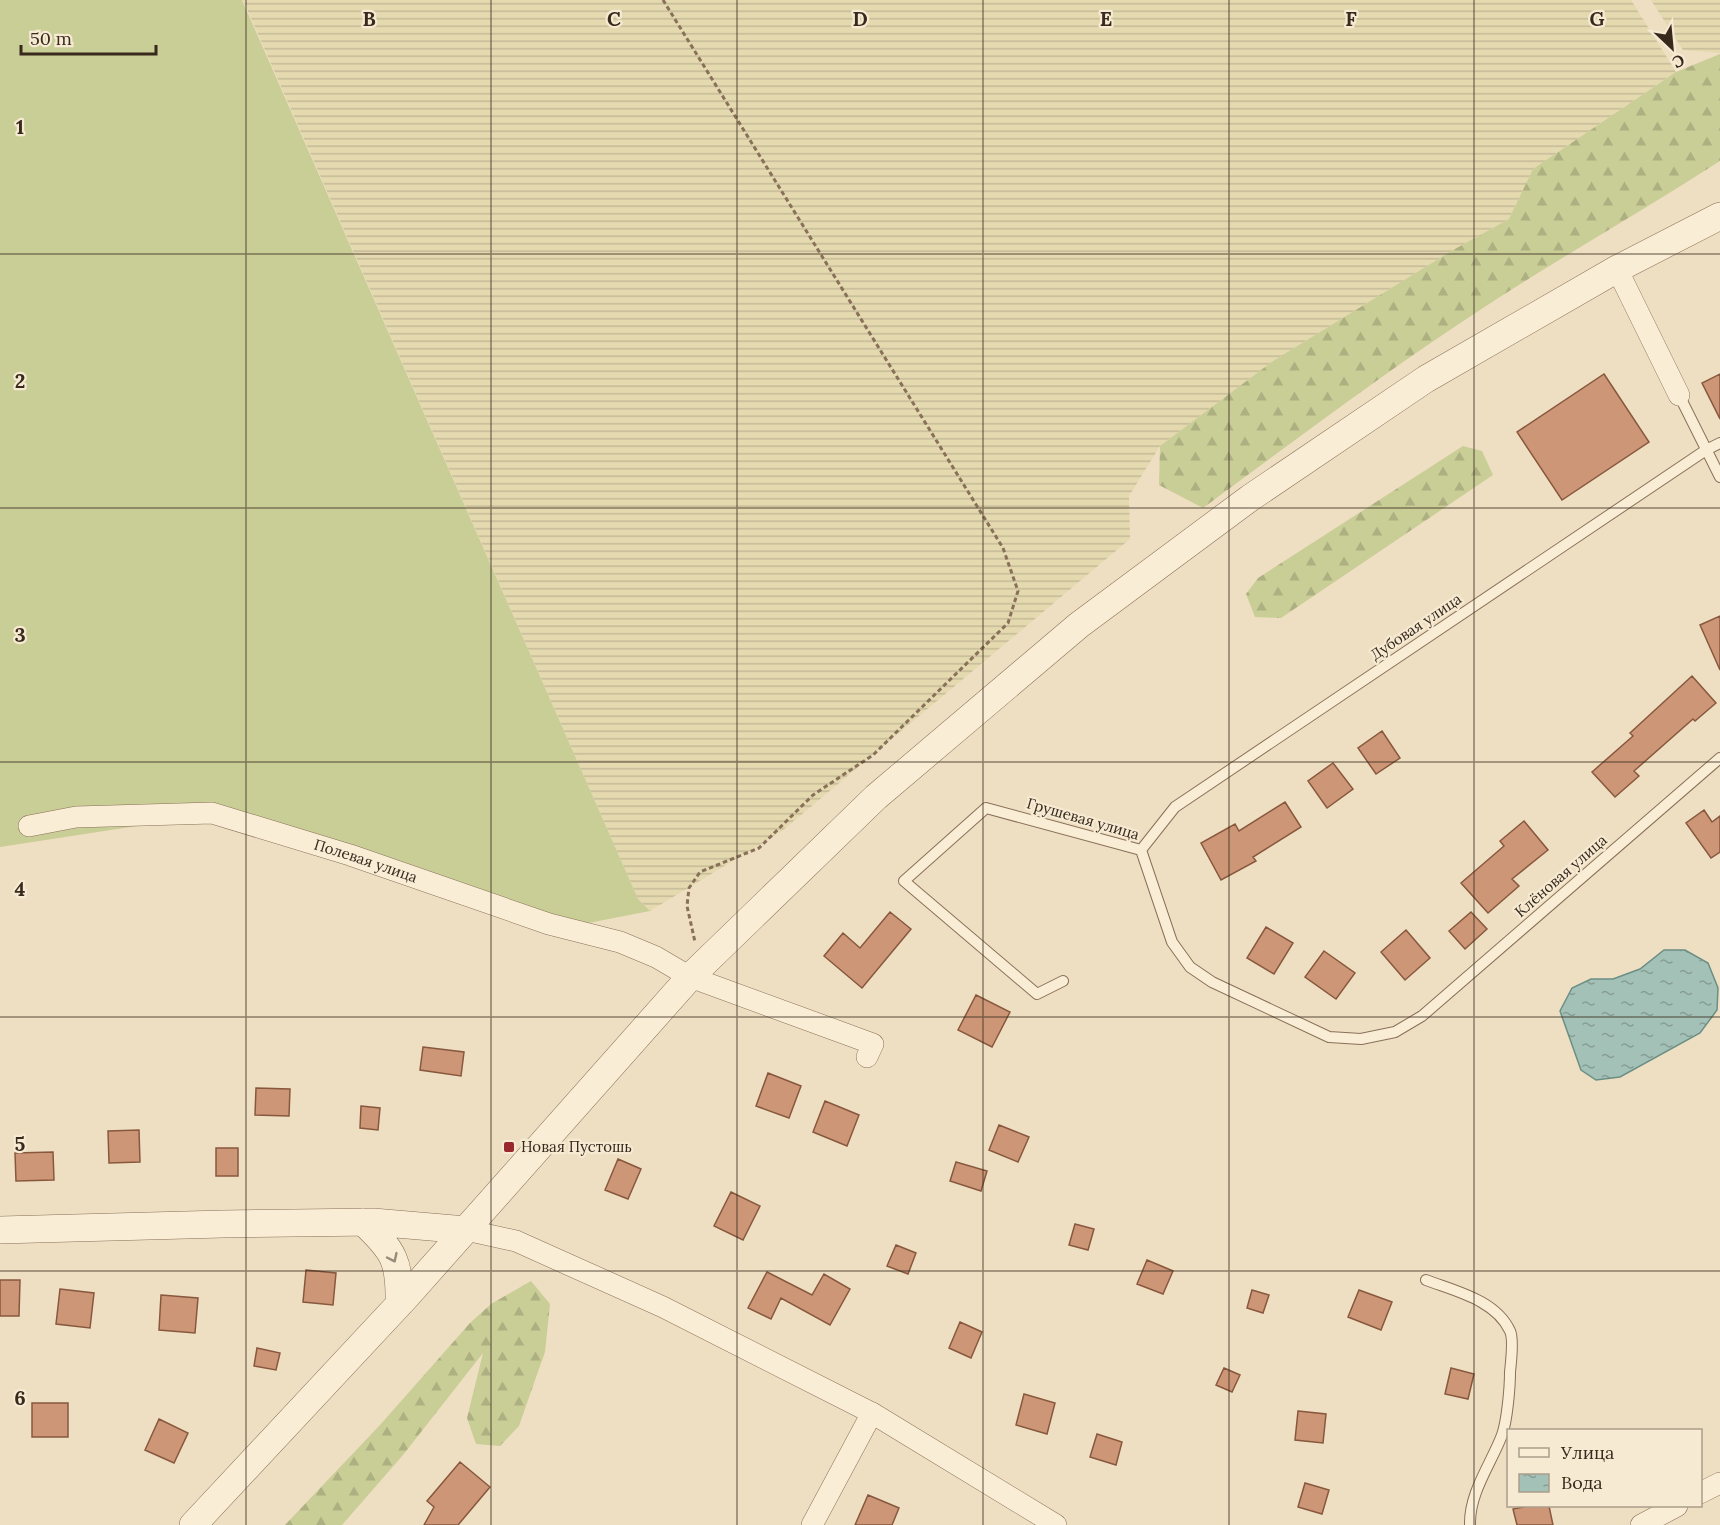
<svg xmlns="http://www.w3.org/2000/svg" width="1720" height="1525" font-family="Lora,serif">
<defs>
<pattern id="farmland-rules" width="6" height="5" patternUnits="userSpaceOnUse" patternTransform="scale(1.5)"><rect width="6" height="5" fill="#e4d9af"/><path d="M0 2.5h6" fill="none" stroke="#c4ba96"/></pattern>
<pattern id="forest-firs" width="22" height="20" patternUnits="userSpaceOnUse" patternTransform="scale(1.5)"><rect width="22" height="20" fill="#c9cd96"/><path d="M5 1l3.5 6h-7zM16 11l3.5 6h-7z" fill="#adb081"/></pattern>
<pattern id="water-ripples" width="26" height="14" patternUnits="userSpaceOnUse" patternTransform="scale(1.5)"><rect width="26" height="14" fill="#a4c1b7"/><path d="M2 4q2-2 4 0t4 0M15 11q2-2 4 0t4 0" fill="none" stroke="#879d94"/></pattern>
</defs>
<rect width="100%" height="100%" fill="#efdfc2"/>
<!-- farmland -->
<path fill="url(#farmland-rules)" d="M243 0H1631L1676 72 1533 169 1509 219 1453 250 1273 361 1160 446 1129 496 1130 539 782 831 650 911 638 899Z
M1651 0H1720V53L1683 50Z"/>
<!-- grass -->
<path fill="#c9cd96" d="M0 0H242L638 899 650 911 578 925 202 816 0 847Z"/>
<!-- forest -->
<path fill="url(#forest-firs)" d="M1720 54V161C1641 212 1559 258 1480 310 1385 372 1294 441 1203 508L1159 485 1160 446 1273 361 1453 250 1509 219 1533 169 1676 72Z
M1463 446 1482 451 1493 475 1281 618 1255 617 1246 594 1258 578Z
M531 1281 550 1304 545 1352 534 1383 519 1426 500 1446 476 1444 467 1418 483 1353 403 1455 342 1525H285L380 1425 470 1323 491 1304Z"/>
<!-- water -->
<path fill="url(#water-ripples)" stroke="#6b8f85" stroke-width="1.5" d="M1664 950H1685L1708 963 1718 988 1717 1010 1700 1033 1620 1077 1596 1080 1581 1070 1560 1011 1572 988 1591 979H1613L1640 969Z"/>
<!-- building -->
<path fill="#cd9777" stroke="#88583e" stroke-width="1.5" d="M1604 374 1649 442 1562 500 1517 432Z
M1720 374V419L1702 383Z
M1720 616V670L1700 625Z
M1692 676 1716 703 1695 721 1693 719 1634 771 1639 776 1615 797 1592 772 1633 736 1630 733Z
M1382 731 1400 758 1376 774 1358 748Z
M1333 763 1353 789 1327 808 1308 781Z
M1285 802 1301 827 1253 857 1256 861 1221 880 1201 843 1235 824 1239 831Z
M1704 810 1712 822 1720 816V852L1711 858 1686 823Z
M1524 821 1548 850 1512 879 1519 886 1488 913 1461 883 1504 846 1500 841Z
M890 912 911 929 862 988 824 956 843 933 860 948Z
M1471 912 1487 929 1465 949 1449 931Z
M1266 927 1293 943 1274 974 1247 958Z
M1406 930 1430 958 1405 980 1381 952Z
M1324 951 1355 973 1336 999 1305 977Z
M976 995 1010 1012 992 1047 958 1030Z
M423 1047 464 1052 461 1076 420 1070Z
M768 1073 801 1086 789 1118 756 1106Z
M256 1088 290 1089 289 1116 255 1115Z
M825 1101 859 1115 847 1146 813 1132Z
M361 1106 380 1108 378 1130 360 1128Z
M999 1125 1029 1137 1018 1162 989 1150Z
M139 1130 140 1162 109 1163 108 1131Z
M216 1148H238V1176H216Z
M53 1152 54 1180 16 1181 15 1153Z
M618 1159 641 1169 628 1199 605 1190Z
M956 1162 987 1171 981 1191 950 1181Z
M731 1192 760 1206 743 1240 714 1226Z
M1075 1224 1094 1229 1088 1250 1069 1245Z
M896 1245 916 1253 908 1274 887 1266Z
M1147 1260 1173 1271 1163 1294 1137 1284Z
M306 1270 336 1273 333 1305 303 1302Z
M767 1272 812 1295 824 1274 850 1289 830 1325 781 1298 771 1319 748 1308Z
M0 1280H20L19 1316H0Z
M60 1289 94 1293 90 1328 56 1324Z
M1252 1290 1269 1295 1263 1313 1247 1308Z
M1359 1290 1392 1302 1381 1330 1348 1317Z
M161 1295 198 1298 195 1333 159 1330Z
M960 1322 982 1332 971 1358 949 1348Z
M257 1348 280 1353 276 1370 254 1366Z
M1224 1368 1240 1375 1232 1392 1216 1385Z
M1451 1368 1474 1374 1468 1399 1445 1394Z
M1024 1394 1055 1403 1047 1434 1016 1425Z
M32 1403H68V1437H32Z
M1298 1411 1326 1414 1323 1443 1295 1440Z
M159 1419 188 1433 174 1463 145 1450Z
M1097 1434 1122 1442 1116 1465 1090 1457Z
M460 1462 490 1487 458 1525H424L434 1507 427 1501Z
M1305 1483 1329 1490 1322 1514 1298 1507Z
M868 1495 899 1508 892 1525H855Z
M1528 1506H1549L1553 1525H1517L1513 1509Z"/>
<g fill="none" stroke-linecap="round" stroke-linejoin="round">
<!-- service casing -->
<g stroke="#897059" stroke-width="12">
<path id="service" d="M1679 395 1720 477
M1141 850 1175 807 1706 450 1720 443
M1063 981 1037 994 904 881 986 808 1141 850 1172 942 1190 967 1212 982 1329 1037 1361 1039 1395 1032 1422 1016 1720 758
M1426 1280C1455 1291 1496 1300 1510 1331 1514 1339 1511 1362 1510 1372 1510 1388 1507 1421 1502 1435 1491 1464 1469 1493 1470 1525"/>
</g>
<!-- minor casing -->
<g stroke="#897059" stroke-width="22">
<g id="minor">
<path d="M1617 269 1679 395"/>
<path id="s1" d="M29 826 76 817 212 813 350 855 549 924 620 942 656 957 690 977 873 1044 867 1057"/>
<path d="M466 1230 516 1241 663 1307 872 1413 1056 1525"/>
<path d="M1700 1493 1720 1483"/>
<path d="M812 1525 872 1413"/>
<path d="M1641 1525 1677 1506"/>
</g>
</g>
<!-- tertiary casing -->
<g stroke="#897059" stroke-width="28">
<path id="tertiary" d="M363 1222C394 1251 400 1261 399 1304
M0 1230 223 1224 373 1222 466 1230
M193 1525 406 1297 690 977 876 797 1079 625 1250 498 1426 379 1617 269 1720 216"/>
</g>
<!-- path -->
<path stroke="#897059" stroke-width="3" stroke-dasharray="4.5 3" stroke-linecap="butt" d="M663 0 1003 548 1018 591 1008 623 873 755 813 795 759 848 700 872 689 888 687 906 695 942"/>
<!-- service -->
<use href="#service" stroke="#f9edd5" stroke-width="10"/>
<!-- minor -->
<use href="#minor" stroke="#f9edd5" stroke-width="21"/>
<!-- tertiary -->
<use href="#tertiary" stroke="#f9edd5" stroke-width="27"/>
</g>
<!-- one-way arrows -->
<defs><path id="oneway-chevron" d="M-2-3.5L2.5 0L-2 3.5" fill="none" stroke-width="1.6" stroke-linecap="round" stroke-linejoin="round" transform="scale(1.5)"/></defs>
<use stroke="#988b79" href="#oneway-chevron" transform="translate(393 1258) rotate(65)"/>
<!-- grid -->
<path fill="none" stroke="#38291d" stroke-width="1.5" stroke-opacity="0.55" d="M246 0V1525M491 0V1525M737 0V1525M983 0V1525M1229 0V1525M1474 0V1525M0 254H1720M0 508H1720M0 762H1720M0 1017H1720M0 1271H1720"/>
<!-- markers -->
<rect fill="#99282e" stroke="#f6ead2" stroke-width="2" x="503" y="1141" width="12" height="12" rx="3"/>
<g text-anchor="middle" stroke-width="4.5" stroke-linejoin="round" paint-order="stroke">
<!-- street labels -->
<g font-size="15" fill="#38291d" stroke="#f6ead2">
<text transform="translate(1416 627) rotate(-34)" y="5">Дубовая улица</text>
<text transform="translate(1083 819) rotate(16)" y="5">Грушевая улица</text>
<text dy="5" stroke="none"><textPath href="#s1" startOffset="345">Полевая улица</textPath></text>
<text transform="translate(1561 876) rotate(-41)" y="5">Клёновая улица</text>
</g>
<!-- poi labels -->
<g font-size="15" fill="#38291d" stroke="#f6ead2" text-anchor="start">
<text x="521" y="1152">Новая Пустошь</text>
</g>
</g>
<g font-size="20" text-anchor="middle" font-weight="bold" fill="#38291d" stroke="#f6ead2" stroke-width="4.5" stroke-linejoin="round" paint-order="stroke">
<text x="369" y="26">B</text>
<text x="614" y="26">C</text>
<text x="860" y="26">D</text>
<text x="1106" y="26">E</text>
<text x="1351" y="26">F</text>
<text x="1597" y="26">G</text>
<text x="20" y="134">1</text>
<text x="20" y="388">2</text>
<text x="20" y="642">3</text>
<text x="20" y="896">4</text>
<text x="20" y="1151">5</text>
<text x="20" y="1405">6</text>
</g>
<!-- legend -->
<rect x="1507" y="1429" width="195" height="78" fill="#f6ead2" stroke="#aa9d8a" stroke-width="1.5"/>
<rect x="1519" y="1448" width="30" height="9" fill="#f9edd5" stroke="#aa9d8a" stroke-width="1.5"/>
<text x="1561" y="1459" font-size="18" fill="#38291d">Улица</text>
<rect x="1519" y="1474" width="30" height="18" fill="url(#water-ripples)" stroke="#aa9d8a" stroke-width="1.5"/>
<text x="1561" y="1489" font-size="18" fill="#38291d">Вода</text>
<!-- north arrow -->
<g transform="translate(1672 48) rotate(154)" stroke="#f6ead2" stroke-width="4.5" paint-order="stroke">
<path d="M0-4.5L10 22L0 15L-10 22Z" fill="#38291d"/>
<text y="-9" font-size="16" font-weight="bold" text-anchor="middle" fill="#38291d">С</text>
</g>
<!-- scale -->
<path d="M21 45v9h135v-9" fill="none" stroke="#38291d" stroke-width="3"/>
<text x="30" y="45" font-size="18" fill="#38291d" stroke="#f6ead2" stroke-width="4.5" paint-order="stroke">50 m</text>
</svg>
